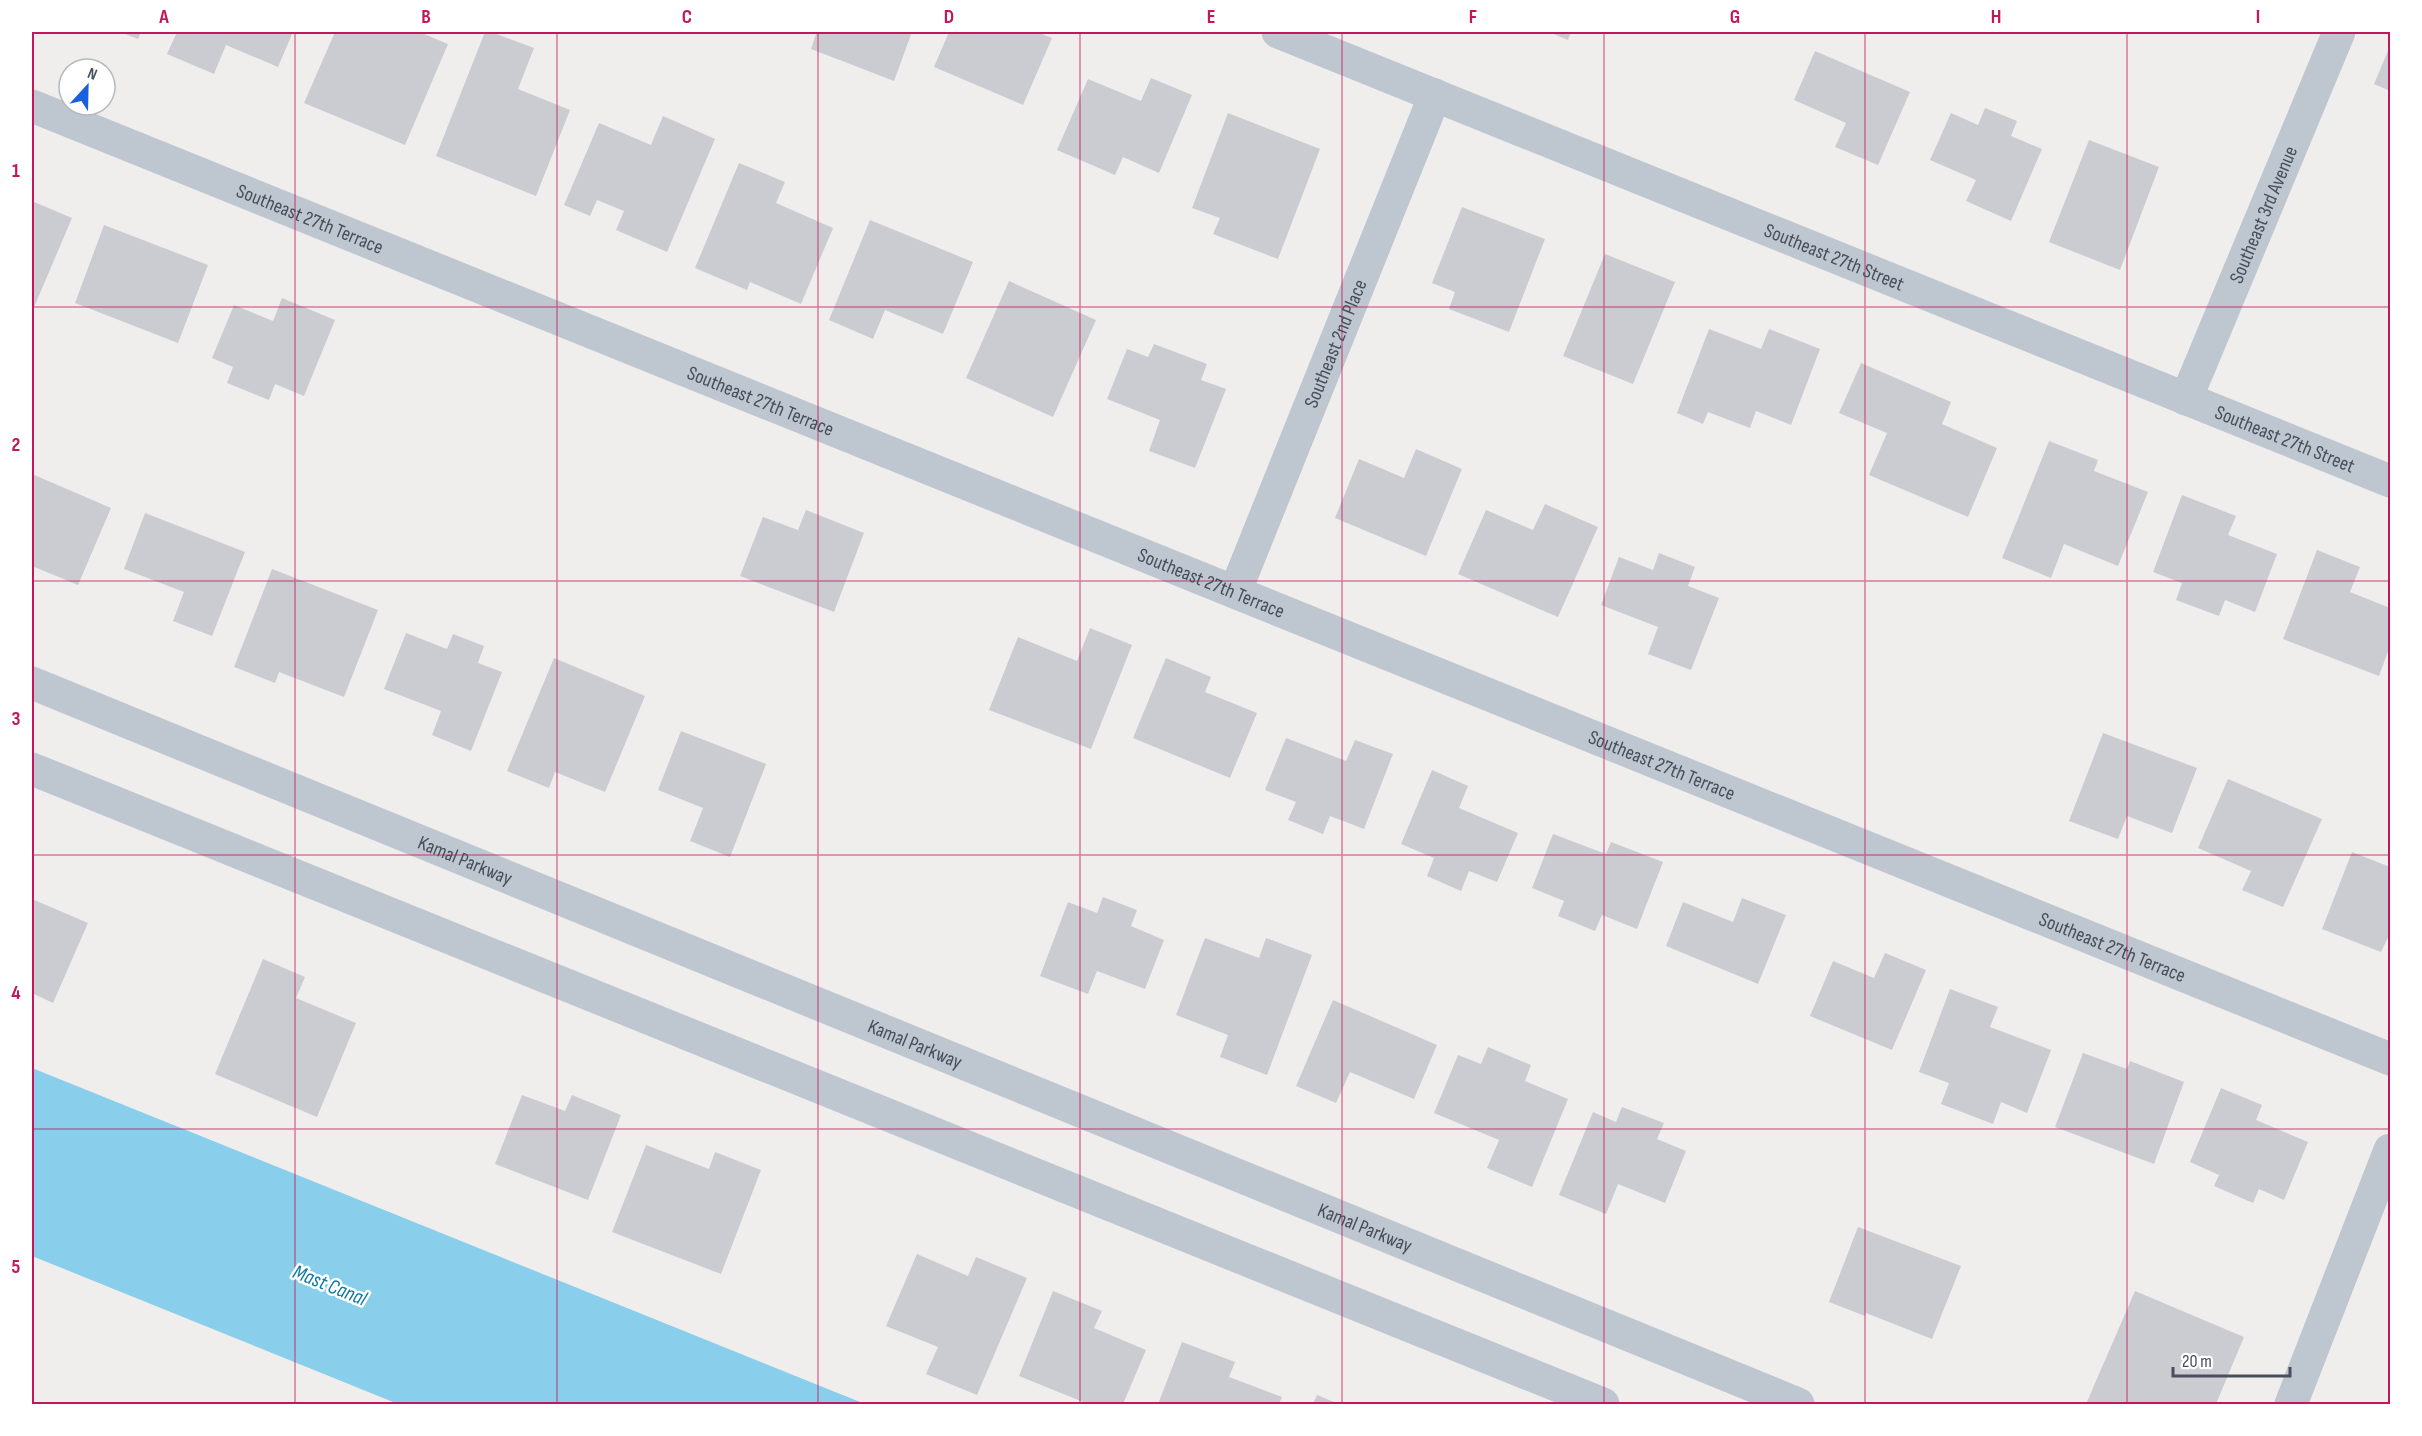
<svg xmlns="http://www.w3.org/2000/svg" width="2422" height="1436" font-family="'Sofia Sans Condensed',sans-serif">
<rect width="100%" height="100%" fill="#f0eeed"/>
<!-- water -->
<path fill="#89ceeb" d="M32 1068 865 1404H398L32 1256Z"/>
<!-- building -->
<path fill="#caccd2" d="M120 32H141L138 39Z
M177 32H293L278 67 226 45 214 74 167 54Z
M335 32H419L448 44 405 145 304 103Z
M485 32H491L534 48 518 89 570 110 536 196 436 156Z
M810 32H912L894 81 811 49 816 34Z
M949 32H1037L1052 38 1023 105 934 67Z
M1549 32H1571L1568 40Z
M2390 46V91L2374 84Z
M1815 51 1910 92 1878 165 1835 147 1846 123 1794 100Z
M1151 78 1192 95 1159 173 1123 157 1115 175 1057 150 1088 79 1141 101Z
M1985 108 2017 121 2011 136 2042 149 2011 221 1966 201 1976 180 1930 160 1951 113 1978 125Z
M1228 113 1320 149 1278 259 1213 234 1220 218 1192 208Z
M663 116 715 139 667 252 616 230 624 211 597 200 590 216 564 205 599 123 651 145Z
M2089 140 2159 167 2120 270 2049 242Z
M739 163 785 182 776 203 833 228 801 304 750 282 747 290 695 268Z
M32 201 72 218 32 312Z
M1462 207 1545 239 1509 332 1449 309 1455 292 1432 283Z
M870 220 973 262 943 334 885 310 873 339 829 320Z
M104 225 208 265 178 343 75 303Z
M1605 254 1675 282 1633 384 1563 356Z
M1009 281 1096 320 1053 417 966 378Z
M282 298 335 320 304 396 275 384 269 400 227 383 233 367 212 358 234 305 273 321Z
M1709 329 1761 349 1769 329 1820 349 1791 425 1756 411 1750 428 1708 412 1703 424 1677 413Z
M1154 344 1207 364 1201 380 1226 389 1195 468 1149 451 1160 420 1107 399 1127 349 1148 357Z
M1861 363 1951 402 1942 424 1997 448 1968 517 1869 475 1887 433 1839 413Z
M2049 441 2098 460 2094 471 2148 492 2118 566 2064 544 2051 578 2002 558Z
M1416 449 1462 469 1426 556 1335 518 1359 459 1404 478Z
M32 474 111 508 78 585 32 566Z
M2182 495 2236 516 2228 535 2277 554 2255 612 2225 600 2219 616 2176 600 2182 583 2153 572Z
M1545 504 1598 527 1558 617 1458 574 1486 510 1533 530Z
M806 510 864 533 834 612 740 576 763 517 798 530Z
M145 513 245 552 212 636 173 621 184 592 124 569Z
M2317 550 2360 567 2350 592 2390 608V646L2379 676 2283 639Z
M1659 553 1695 567 1688 586 1719 598 1691 670 1648 654 1658 627 1601 605 1619 557 1653 570Z
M272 569 378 610 344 697 279 672 275 683 234 667Z
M1090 628 1132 645 1091 749 989 710 1018 637 1077 661Z
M406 633 447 649 453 634 484 646 478 663 502 672 471 751 432 735 441 711 384 689Z
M554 658 645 696 605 792 555 772 549 788 507 771Z
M1166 658 1211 677 1205 692 1257 713 1230 778 1133 738Z
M681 731 766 764 730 857 690 841 703 808 658 790Z
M2103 733 2197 768 2172 833 2127 816 2118 839 2069 821Z
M1286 738 1346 761 1355 740 1393 754 1364 829 1330 816 1323 834 1288 820 1296 802 1265 790Z
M1432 770 1468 786 1459 808 1518 833 1497 882 1469 871 1461 891 1427 876 1434 858 1401 844Z
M2228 779 2322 819 2283 907 2242 890 2251 871 2198 848Z
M1553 834 1606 854 1611 842 1663 862 1637 929 1602 915 1595 931 1558 916 1564 901 1532 888Z
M2352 852 2390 867V933L2381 952 2322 929Z
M1103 897 1137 910 1131 926 1164 940 1145 989 1097 971 1088 994 1040 976 1068 902 1097 913Z
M1742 898 1786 915 1758 984 1666 946 1683 902 1733 922Z
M32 899 88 923 53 1003 32 993Z
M1205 938 1259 958 1266 938 1312 955 1267 1075 1220 1057 1228 1035 1176 1015Z
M1885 953 1926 970 1892 1050 1810 1016 1833 961 1874 978Z
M263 959 305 977 296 998 356 1023 317 1117 215 1074Z
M1950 989 1998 1007 1990 1027 2051 1050 2027 1113 2001 1102 1993 1124 1941 1104 1949 1083 1919 1072Z
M1333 1000 1437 1045 1414 1099 1350 1072 1336 1103 1296 1086Z
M1488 1047 1531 1065 1525 1081 1568 1099 1532 1187 1487 1168 1499 1140 1434 1113 1458 1055 1481 1064Z
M2083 1053 2127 1069 2130 1061 2184 1082 2154 1164 2055 1127Z
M2221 1088 2262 1105 2256 1120 2308 1142 2284 1200 2259 1189 2253 1203 2214 1186 2219 1175 2190 1162Z
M522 1095 565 1111 572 1095 621 1115 588 1200 495 1164Z
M1622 1107 1664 1123 1657 1139 1686 1151 1665 1203 1618 1184 1606 1214 1559 1195 1593 1112 1616 1122Z
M646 1145 709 1169 715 1152 761 1170 721 1274 612 1232Z
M1858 1227 1961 1266 1932 1339 1866 1313 1865 1316 1829 1302Z
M917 1254 968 1276 976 1257 1027 1278 977 1395 926 1374 938 1347 886 1326Z
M1053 1291 1102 1311 1094 1328 1146 1350 1123 1404H1088L1019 1376Z
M2135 1291 2244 1337 2216 1404H2086Z
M1182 1342 1235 1362 1229 1377 1282 1397 1279 1404H1158Z
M1317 1395 1339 1404H1313Z"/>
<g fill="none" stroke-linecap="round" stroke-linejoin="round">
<!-- minor -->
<g stroke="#bec7d0" stroke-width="33">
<path id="s1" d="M1278 32 2390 481"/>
<path id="s2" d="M32 106 2390 1059"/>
<path id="s3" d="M2186 399 2339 32"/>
<path id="s4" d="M1235 592 1435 95"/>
<path d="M2291 1404 2390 1150"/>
</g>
<!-- tertiary -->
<g stroke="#bec7d0" stroke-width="33">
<path id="s5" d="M32 683 1798 1404"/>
<path d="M32 769 1603 1404"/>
</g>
</g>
<!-- grid -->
<path fill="none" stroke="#c2185b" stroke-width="1.5" stroke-opacity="0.55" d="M295 32V1404M557 32V1404M818 32V1404M1080 32V1404M1342 32V1404M1604 32V1404M1865 32V1404M2127 32V1404M32 307H2390M32 581H2390M32 855H2390M32 1129H2390"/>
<g text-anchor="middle" stroke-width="5" stroke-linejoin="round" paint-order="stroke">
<!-- street labels -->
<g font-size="20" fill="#464f5b" stroke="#fff">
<text dy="7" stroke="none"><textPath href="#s3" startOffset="200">Southeast 3rd Avenue</textPath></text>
<text dy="7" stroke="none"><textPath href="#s2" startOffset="300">Southeast 27th Terrace</textPath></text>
<text dy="7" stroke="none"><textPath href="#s1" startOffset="600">Southeast 27th Street</textPath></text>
<text dy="7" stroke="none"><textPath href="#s4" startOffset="268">Southeast 2nd Place</textPath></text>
<text dy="7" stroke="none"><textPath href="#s2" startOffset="786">Southeast 27th Terrace</textPath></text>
<text dy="7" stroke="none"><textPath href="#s1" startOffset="1086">Southeast 27th Street</textPath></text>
<text dy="7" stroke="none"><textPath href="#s2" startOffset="1272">Southeast 27th Terrace</textPath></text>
<text dy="7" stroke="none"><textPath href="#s2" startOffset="1758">Southeast 27th Terrace</textPath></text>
<text dy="7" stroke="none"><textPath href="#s5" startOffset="468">Kamal Parkway</textPath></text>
<text dy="7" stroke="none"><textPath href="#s2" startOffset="2244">Southeast 27th Terrace</textPath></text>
<text dy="7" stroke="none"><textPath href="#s5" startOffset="954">Kamal Parkway</textPath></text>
<text dy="7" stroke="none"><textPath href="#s5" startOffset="1440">Kamal Parkway</textPath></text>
</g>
<!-- water labels -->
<g font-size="21" font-style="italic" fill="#0d79a6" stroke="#fff">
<text transform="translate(330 1285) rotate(22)" y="7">Mast Canal</text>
</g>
</g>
<!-- border -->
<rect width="2422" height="1436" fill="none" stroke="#ffffff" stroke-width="66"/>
<!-- north arrow -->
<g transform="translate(87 87) rotate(22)"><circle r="28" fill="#ffffff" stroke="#b5b9bd" stroke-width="1.5"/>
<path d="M0-4.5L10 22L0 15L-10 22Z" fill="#1a5fdd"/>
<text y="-9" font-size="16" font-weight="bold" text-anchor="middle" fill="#464f5b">N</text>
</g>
<!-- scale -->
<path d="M2173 1367v9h117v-9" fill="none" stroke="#464f5b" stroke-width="3"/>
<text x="2182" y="1367" font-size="18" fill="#464f5b" stroke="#ffffff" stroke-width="4.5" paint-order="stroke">20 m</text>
<rect x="33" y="33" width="2356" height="1370" fill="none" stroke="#c2185b" stroke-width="2"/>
<g font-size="20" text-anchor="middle" font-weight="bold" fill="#c2185b">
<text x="164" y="23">A</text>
<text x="426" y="23">B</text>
<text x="687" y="23">C</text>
<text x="949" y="23">D</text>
<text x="1211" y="23">E</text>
<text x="1473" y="23">F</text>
<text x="1735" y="23">G</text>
<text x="1996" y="23">H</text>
<text x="2258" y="23">I</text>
<text x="16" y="177">1</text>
<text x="16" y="451">2</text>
<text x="16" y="725">3</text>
<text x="16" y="999">4</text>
<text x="16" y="1273">5</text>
</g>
</svg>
